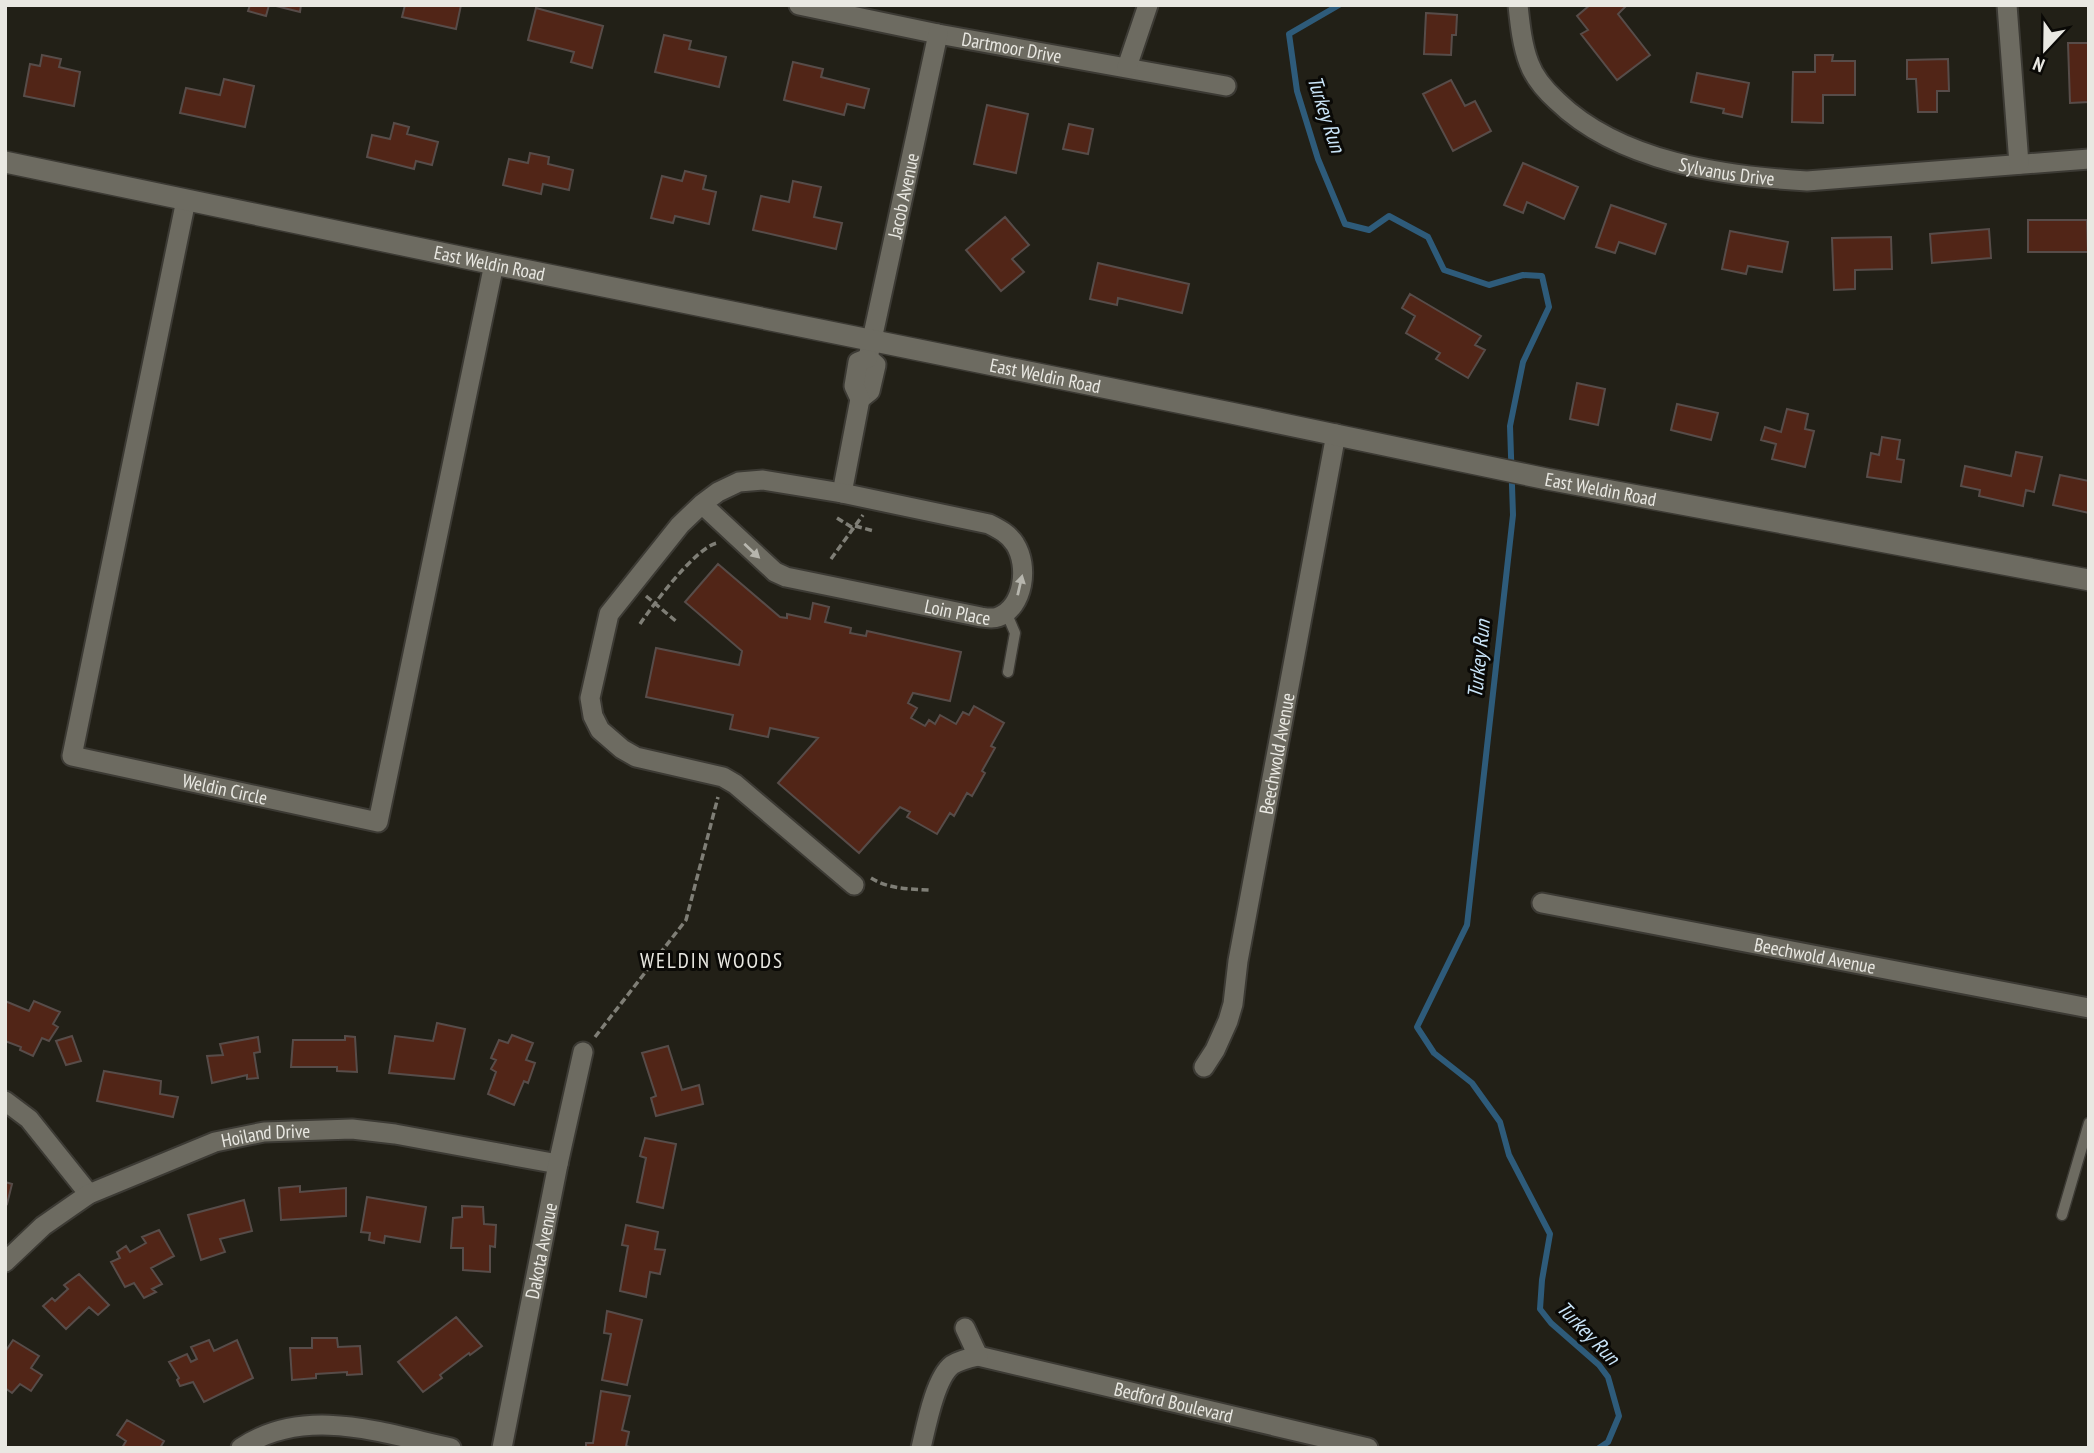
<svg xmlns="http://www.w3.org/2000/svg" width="2094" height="1453" font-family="'PT Sans Narrow',sans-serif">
<rect width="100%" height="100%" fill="#222017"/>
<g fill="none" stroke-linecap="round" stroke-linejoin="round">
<!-- stream -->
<path stroke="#2e5b7a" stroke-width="6" d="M1339 5 1289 34 1297 91 1318 159 1345 224 1369 230 1389 216 1428 237 1444 270 1489 285 1523 275 1542 276 1549 307 1523 362 1510 426 1513 515 1467 925 1417 1027 1434 1053 1472 1083 1500 1122 1509 1155 1550 1234 1542 1280 1540 1309 1551 1323 1599 1365 1608 1377 1619 1416 1608 1442 1599 1448"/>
</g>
<!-- building -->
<path fill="#512517" stroke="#574c49" stroke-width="2" d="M250 5H269L266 16 248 11Z
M272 5H301L300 12Z
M405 5H461L456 29 402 17Z
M1590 5H1627L1618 14 1650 55 1617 80 1581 34 1588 30 1577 16Z
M536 8 603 26 592 68 571 62 574 52 528 40Z
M1426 13 1457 15 1456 35H1452L1451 55 1424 54Z
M664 35 691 41 689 49 726 57 719 87 655 72Z
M2068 43H2089V102L2070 103Z
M42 55 61 59 59 67 80 72 74 106 24 96 30 64 40 66Z
M1815 55H1833L1832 61H1855V95H1823V123L1792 122 1793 72H1815Z
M1948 59 1949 91H1937V112H1918L1916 79H1907V60Z
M793 62 823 69 821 77 869 89 864 108 847 104 844 115 784 100Z
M1697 73 1749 83 1742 117 1723 113 1724 109 1691 102Z
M224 79 254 86 245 127 180 113 186 88 220 95Z
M1451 80 1465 106 1475 101 1491 131 1453 151 1423 94Z
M987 105 1028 114 1016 173 974 164Z
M394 123 409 127 407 134 438 142 432 165 416 161 414 169 367 157 372 135 390 139Z
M1069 124 1093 129 1088 154 1063 149Z
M530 153 549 157 548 164 573 170 569 190 543 184 541 194 503 185 509 159 528 163Z
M1523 163 1578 187 1564 219 1527 202 1523 213 1504 205Z
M685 171 706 176 703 189 716 192 709 224 675 216 673 223 651 218 662 176 682 181Z
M793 181 821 187 814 217 842 223 836 249 753 230 761 196 789 202Z
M1611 205 1666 224 1655 254 1619 242 1615 253 1596 247Z
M1005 217 1029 245 1012 259 1024 272 1001 291 966 250Z
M2028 220H2087L2088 252H2028Z
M1989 229 1991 258 1932 263 1930 234Z
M1730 231 1788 242 1782 272 1748 266 1746 274 1722 269Z
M1891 237 1892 269 1855 270V289L1834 290 1832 238Z
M1098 263 1189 284 1182 313 1118 298 1117 305 1090 299Z
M1410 294 1481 336 1475 345 1485 350 1468 378 1436 359 1440 353 1406 333 1415 316 1402 308Z
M1577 383 1605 389 1598 425 1570 419Z
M1677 404 1718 413 1711 440 1671 430Z
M1787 409 1808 414 1805 429 1814 431 1805 467 1772 459 1776 444 1761 440 1765 427 1781 432Z
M1882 437 1900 440 1897 459 1904 460 1901 482 1867 477 1871 453 1879 455Z
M2016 452 2042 457 2034 492 2026 490 2023 506 1979 496 1980 490 1961 486 1965 466 2011 476Z
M2060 475 2089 481V513L2053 505Z
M718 564 780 617 787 618V614L810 619 813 603 829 607 825 622 851 628 850 633 866 636 867 631 961 652 950 701 913 693 908 703 917 708 911 718 925 726 929 720 935 724 940 715 956 724 963 712 969 715 974 706 1004 723 991 746 995 748 982 771 985 773 972 796 967 793 954 816 950 813 937 834 907 817 910 812 900 807 859 853 778 783 818 738 770 728 768 737 730 729 733 715 646 697 656 648 739 665 742 651 685 602Z
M5 1001 29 1011 34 1001 60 1012 53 1024 58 1027 49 1041 42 1038 33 1056 20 1050 21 1047 5 1041Z
M437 1023 465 1029 454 1079 389 1073 395 1036 433 1041Z
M512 1035 533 1043 526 1060 535 1063 528 1083 524 1081 514 1105 488 1094 496 1072 491 1069 496 1060 491 1058 499 1040 508 1043Z
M72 1036 81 1061 66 1065 56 1041Z
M345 1036 355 1037 357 1072 337 1071V1067H291L293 1040H345Z
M258 1037 260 1052 254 1053 258 1078 247 1079V1075L212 1083 207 1056 223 1055 220 1044Z
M668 1046 682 1090 699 1085 703 1104 656 1116 651 1098 656 1096 642 1053Z
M104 1071 161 1081 160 1094 178 1097 173 1117 97 1101Z
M645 1138 676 1144 663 1208 637 1202 646 1158 640 1156Z
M5 1182 12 1184 7 1204 5 1203Z
M300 1186V1192L346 1188V1216L281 1220 279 1188Z
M367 1197 426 1207 420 1242 385 1236 384 1243 369 1240 370 1233 361 1232Z
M244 1200 252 1231 220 1239 225 1252 201 1260 188 1215Z
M462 1206 483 1207 484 1224 496 1225 495 1247 490 1246V1272L463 1270V1248H451L453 1218 462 1217Z
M626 1225 658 1232 655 1249 665 1250 660 1274 650 1272 646 1297 620 1291 628 1246 622 1245Z
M159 1230 174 1256 151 1268 162 1284 152 1289 156 1292 144 1298 134 1283 125 1287 111 1262 120 1258 117 1252 126 1246 130 1252 146 1243 142 1237Z
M79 1274 109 1305 98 1315 89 1307 66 1329 43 1306 52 1298 55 1301 68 1289 64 1285Z
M607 1311 642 1320 627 1385 602 1380 611 1334 604 1333Z
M456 1317 482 1346 470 1355 469 1353 440 1375 442 1378 423 1392 398 1362Z
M312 1338H337L338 1347 360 1346 362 1374 347 1375V1372L316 1374V1378L292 1380 290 1348H312Z
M13 1340 39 1356 31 1368 42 1375 31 1391 20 1384 12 1393 5 1388V1352Z
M209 1340 214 1351 237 1340 253 1378 204 1402 193 1382 180 1386 177 1380 179 1378 169 1362 187 1354 191 1362 197 1359 191 1347Z
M601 1391 630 1396 622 1430 629 1432 626 1446 634 1448H586V1443H593Z
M127 1420 164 1441 160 1448H122L126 1441 117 1435Z"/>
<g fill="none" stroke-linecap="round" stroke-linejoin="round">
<!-- lane casing -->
<g stroke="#3c3a34" stroke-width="13">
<path id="lane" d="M1006 612 1015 633 1008 672
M2062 1215 2089 1123"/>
</g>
<!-- street casing -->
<g stroke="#3c3a34" stroke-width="23">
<g id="street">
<path id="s1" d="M799 5 938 34 1226 86"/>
<path id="s2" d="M1518 5C1520 24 1522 45 1529 63 1534 77 1546 91 1557 101 1620 162 1723 176 1807 181L2089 159"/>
<path d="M2007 5 2019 164"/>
<path d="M1127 67 1148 5"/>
<path id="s3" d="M186 200 72 756 378 822 494 264"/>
<path id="s4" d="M868 358 938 34"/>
<path d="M860 399 870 391 876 365 868 358"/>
<path d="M842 493 860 399 854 386 858 362 868 358"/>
<path id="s5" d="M702 504 775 572 786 577 981 617C987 618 993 619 998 617 1024 607 1029 566 1015 544 1009 534 999 529 989 524L842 493 763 480 739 482 718 492 702 504 680 525 609 614 590 698 593 716 600 730 622 749 636 757 723 777 735 784 854 885"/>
<path id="s6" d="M1542 903 2089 1008"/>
<path id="s7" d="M1204 1067 1215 1050 1228 1021 1233 1004 1238 961 1336 434"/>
<path d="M5 1101 29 1119 89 1194"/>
<path id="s8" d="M5 1262 43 1226 89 1194 215 1142 264 1132 352 1129 395 1134 558 1164"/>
<path id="s9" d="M978 1356 1368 1448"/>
<path d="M241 1448C305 1405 382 1433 451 1448"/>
<path id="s10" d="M502 1448 558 1164 583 1052"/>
<path d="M921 1448C926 1427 935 1378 952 1365 960 1360 969 1358 978 1356L965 1328"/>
</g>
</g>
<!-- secondary casing -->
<g stroke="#3c3a34" stroke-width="24">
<g id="secondary">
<path id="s11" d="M5 162 494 264 1231 413 1547 479 2089 580"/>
</g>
</g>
<!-- path -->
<path stroke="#7f7e76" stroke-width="3.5" stroke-dasharray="7 3.5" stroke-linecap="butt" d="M837 518 853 528
M855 526 874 531
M831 559 863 515
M646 596 677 622
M640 624C653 605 695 548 717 543
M871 878C889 889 908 889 929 890
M595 1037 686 920 718 797"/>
<!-- lane -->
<use href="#lane" stroke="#6d6b61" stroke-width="10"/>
<!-- street -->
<use href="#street" stroke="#6d6b61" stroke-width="19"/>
<!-- secondary -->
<use href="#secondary" stroke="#6d6b61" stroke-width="21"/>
</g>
<!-- one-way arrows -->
<defs><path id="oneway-solid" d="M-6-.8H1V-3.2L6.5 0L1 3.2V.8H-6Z" transform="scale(1.75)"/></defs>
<g fill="#b7b6ae">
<use href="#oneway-solid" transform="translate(752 551) rotate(43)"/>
<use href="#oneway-solid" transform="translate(1020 585) rotate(-77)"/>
</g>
<g text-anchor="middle" stroke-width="6" stroke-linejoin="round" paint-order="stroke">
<!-- street labels -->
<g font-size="19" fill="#e9e8e2" stroke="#0a0906">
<text dy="7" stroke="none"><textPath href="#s1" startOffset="217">Dartmoor Drive</textPath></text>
<text dy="7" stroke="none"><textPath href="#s2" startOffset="294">Sylvanus Drive</textPath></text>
<text dy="7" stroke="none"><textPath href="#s4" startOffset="166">Jacob Avenue</textPath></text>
<text dy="7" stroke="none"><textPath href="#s11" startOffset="495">East Weldin Road</textPath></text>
<text dy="7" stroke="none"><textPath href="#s11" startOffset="1062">East Weldin Road</textPath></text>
<text dy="7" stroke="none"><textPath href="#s11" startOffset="1629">East Weldin Road</textPath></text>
<text dy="7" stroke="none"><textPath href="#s5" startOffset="287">Loin Place</textPath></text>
<text dy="7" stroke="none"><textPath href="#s7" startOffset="324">Beechwold Avenue</textPath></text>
<text dy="7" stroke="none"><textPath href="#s3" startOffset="724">Weldin Circle</textPath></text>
<text dy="7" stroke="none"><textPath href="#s6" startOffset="278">Beechwold Avenue</textPath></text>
<text dy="7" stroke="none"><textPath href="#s8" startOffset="296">Hoiland Drive</textPath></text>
<text dy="7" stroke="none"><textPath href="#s10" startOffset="201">Dakota Avenue</textPath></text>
<text dy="7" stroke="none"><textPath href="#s9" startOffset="201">Bedford Boulevard</textPath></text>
</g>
<!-- water labels -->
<g font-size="21" font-style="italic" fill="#c9e4f8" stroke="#0a0906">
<text transform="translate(1326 114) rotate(72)" y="7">Turkey Run</text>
<text transform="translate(1479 659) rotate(-84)" y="7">Turkey Run</text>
<text transform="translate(1588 1333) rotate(46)" y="7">Turkey Run</text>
</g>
<!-- neighbourhood labels -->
<g font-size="21" letter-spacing="2" fill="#e9e8e2" stroke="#0a0906">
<text x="712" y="968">WELDIN WOODS</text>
</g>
</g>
<!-- border -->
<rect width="2094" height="1453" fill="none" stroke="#e9e8e2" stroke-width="14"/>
<!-- north arrow -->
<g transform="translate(2045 49) rotate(202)" stroke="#0a0906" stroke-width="5" paint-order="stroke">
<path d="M0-5L12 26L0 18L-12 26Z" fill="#e9e8e2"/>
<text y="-10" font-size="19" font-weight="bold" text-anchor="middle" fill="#e9e8e2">N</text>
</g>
</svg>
